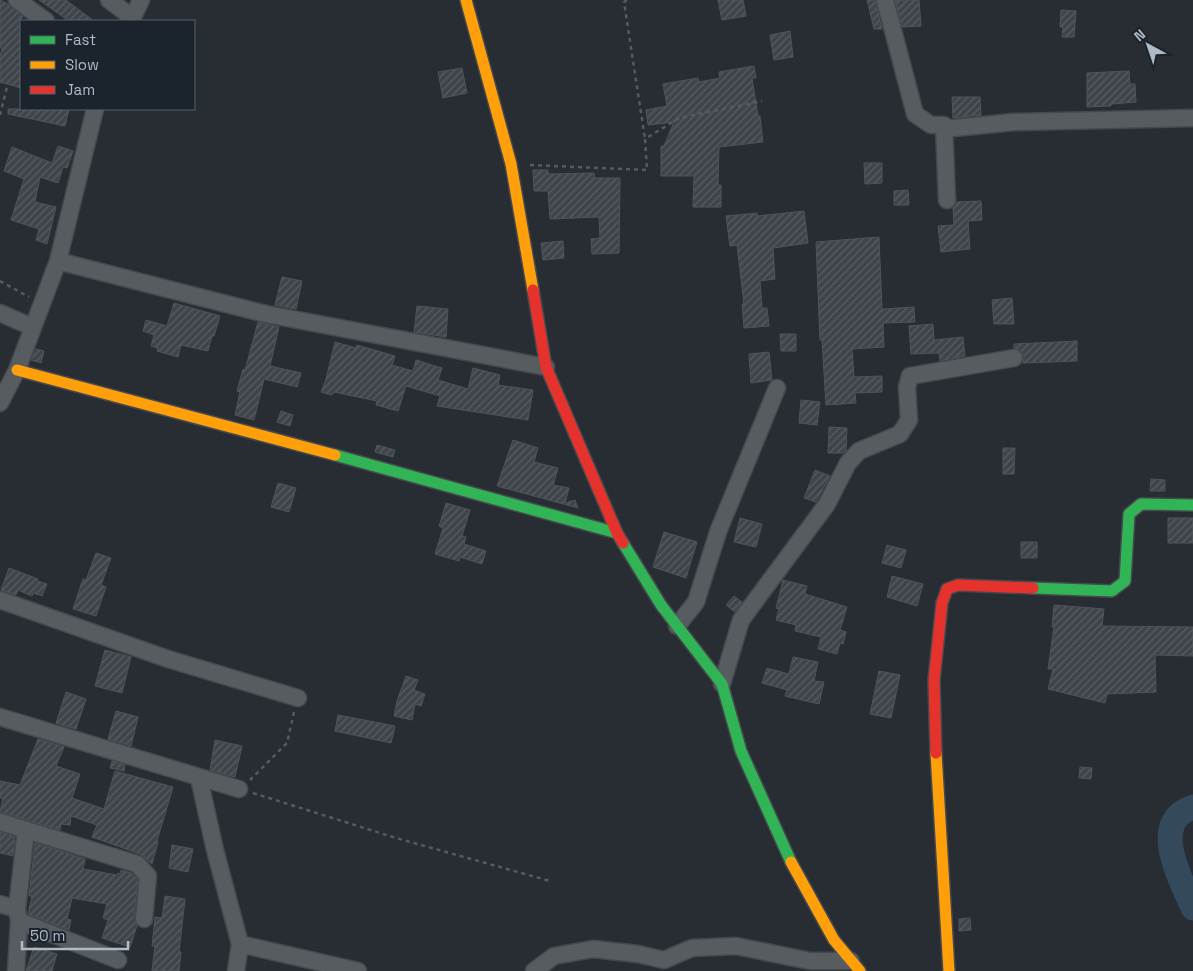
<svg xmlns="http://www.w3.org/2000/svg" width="1193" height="971" font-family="'Space Grotesk',sans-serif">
<defs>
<pattern id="building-hatch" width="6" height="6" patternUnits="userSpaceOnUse" patternTransform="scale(1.25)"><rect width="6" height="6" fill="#3f444a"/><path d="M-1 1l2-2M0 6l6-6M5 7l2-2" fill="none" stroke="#585d63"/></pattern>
</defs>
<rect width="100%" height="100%" fill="#272d33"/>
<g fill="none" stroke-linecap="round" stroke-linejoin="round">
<!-- river -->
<path stroke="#34495c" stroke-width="25" d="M1193 807C1148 822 1181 879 1193 908"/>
</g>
<!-- building -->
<path fill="url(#building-hatch)" stroke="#4f545b" d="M0 0 8 4 23 17 21 20V88L0 82V57L2 48 0 47Z
M39 0H66L94 21H69Z
M718 0H743L746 16 722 20Z
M867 0H875L882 29H874Z
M895 0H919L921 26 902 27Z
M1061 10 1076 11 1074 37H1062L1063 27H1060Z
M790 31 793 57 774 60 770 35Z
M754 66 756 78H752L758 116H760L763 142 719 147 718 185H721V207H693L694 176H661V146H664L674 122 648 125 646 110 667 106 663 84 698 78 699 82 720 78 719 72Z
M462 68 467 93 443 98 438 72Z
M1129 71 1130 84H1135L1136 102 1111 104V106L1087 107V73Z
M952 97H980L981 115 953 118Z
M8 109H69L65 126 8 114Z
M58 146 73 151 67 168 63 167 58 183 40 177 35 202 56 207 47 244 36 240 39 229 11 220 24 179 4 171 12 147 52 163Z
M864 163H882V183L865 184Z
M533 170H548V174L594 173 595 178H620L619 253 592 254 591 239 600 238 599 217 550 219 548 191H534Z
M908 190 909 205H894V191Z
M981 201 982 220 968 221 970 249 941 252 938 226 954 225 953 208 957 202Z
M804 211 808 243 773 248 775 279 760 281 762 308H767L769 326 744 328 742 304H744L737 245 730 246 726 216 757 213V216Z
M879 237 882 309 914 307 915 322 883 323 884 347 852 349 854 377 882 376V392L855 393 856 403 826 405 822 340H820L816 242Z
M563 241 564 258 543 260 541 243Z
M282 277 302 281 296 309 275 305Z
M1012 298 1014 324H994L992 300Z
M174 303 220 316 214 336H212L208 351 181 345 178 357 157 351 158 348 151 346 154 335 143 331 146 320 167 326Z
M417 306 448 309 446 337 414 332Z
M258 322 279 327 270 366 301 373 297 387 264 379 254 420 235 415 240 392 237 391 243 369 245 370Z
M933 324 934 340 963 337 965 356 940 361 939 353 911 354 909 326Z
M780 334H796V351H781Z
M1077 341V361L1023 363 1024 357 1022 352 1014 348V344Z
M335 342 356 348 357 345 395 356 392 365 413 371 416 360 442 368 438 380 468 389 473 368 500 375 498 385 533 390 528 420 437 406 440 396 406 386 398 411 376 405 377 401 334 392 332 395 321 392 326 379Z
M36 349 44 351 41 363 31 360Z
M769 352 772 380 751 383 749 354Z
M801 400 820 402 817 425 799 423Z
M281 411 293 415 290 426 277 422Z
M829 427 847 428 846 451 843 453H828Z
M513 440 538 448 534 462 558 468 553 485 569 488 565 503 575 500 578 508 497 486Z
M377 445 395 450 393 457 375 452Z
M1003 448H1015L1014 474H1003Z
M815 470 830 476 816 502 804 498Z
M1151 479 1165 480V491H1150Z
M278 483 296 488 289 512 271 507Z
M446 503 470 510 462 536 466 537 464 544 486 551 482 564 460 557 459 561 435 554 443 528 439 526Z
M740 518 762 524 756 547 734 542Z
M1168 518H1193V543H1168Z
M664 532 697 542 686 578 653 567Z
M1021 542H1037V558H1021Z
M887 545 906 550 901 568 882 563Z
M96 553 111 558 101 585 106 587 96 616 73 609 83 579 86 580Z
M9 568 38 579 37 581 47 584 42 596 33 593 32 596 18 590 16 595 1 590Z
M892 576 923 584 917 606 887 597Z
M783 580 807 586 805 594 847 607 840 630 846 632 843 644 840 643 837 654 818 649 821 637 795 631 796 625 776 620 779 609 776 608Z
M734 596 742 602 735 612 726 605Z
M1054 605 1104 609 1102 626 1193 627V656L1155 655 1156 692 1107 694 1105 703 1048 689 1053 669H1048L1054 627H1052Z
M105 650 131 657 122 693 95 686Z
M793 657 818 662 814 681 824 682 819 704 785 696 787 690 762 683 767 668 789 674Z
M879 671 900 675 891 718 870 714Z
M406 676 418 680 414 690 425 694 421 706 415 704 412 720 394 716 397 701Z
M66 692 86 699 76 729 56 723Z
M116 711 138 717 131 746 108 739Z
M338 715 395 726 391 743 335 731Z
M38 739 64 747 56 766 80 774 72 798 104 809 115 771 173 787 157 841 158 842 152 864 140 854 92 837 97 825 71 816 70 825 61 824 60 830 0 812 3 798H0V781L20 785Z
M215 740 242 746 235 777 210 770Z
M112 761 125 765 124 771 110 768Z
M1080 767 1092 768 1091 779 1079 778Z
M0 832 15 837 13 856 0 853Z
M35 843 85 859 83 869 117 875 118 873 120 874 121 870 131 873 138 879 134 918 137 926 130 947 102 938 108 920 103 918 107 904 72 898 67 919 71 920 69 930 28 914 32 896H29Z
M172 845 193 849 188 872 169 868Z
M165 896 185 899 179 952H181L179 971H152L155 946H152L155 917 162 918Z
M970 918 971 930 959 931V919Z
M34 947 57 954 52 971H26Z"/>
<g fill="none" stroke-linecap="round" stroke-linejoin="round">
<!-- street casing -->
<g stroke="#45494e" stroke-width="19">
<path id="street" d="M17 0 46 21
M109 0 133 18
M885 0 915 114 931 125H944L947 200
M131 21 141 0
M944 129 1014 122 1193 118
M58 261 266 314 546 367
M0 313 32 327
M0 403 17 370 58 261 95 109
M0 600 168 659 298 698
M677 626 696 602 718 532 777 388
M722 684 741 620 827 504 848 463 859 451 900 434 909 420 907 387 910 376 1014 358
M0 717 239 789
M199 778 215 850 240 944 236 971
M0 822 137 864 148 876 144 919
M0 904 17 909
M19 921 118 960
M240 944 358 971
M16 971 19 921 17 909 26 830
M534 971 554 956 593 949 638 954 664 960 692 948 736 946 810 961H851"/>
</g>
<!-- fast casing -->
<g stroke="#45494e" stroke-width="14">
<path id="fast" d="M335 455 617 533
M623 543 661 605 722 684 741 751 791 862
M1033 588 1112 591 1125 581 1129 514 1141 504 1193 505"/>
</g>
<!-- slow casing -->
<g stroke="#45494e" stroke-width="14">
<path id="slow" d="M466 0 511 164 533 290
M17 370 335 455
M936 753 949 971
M791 862 834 940 860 971"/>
</g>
<!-- jam casing -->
<g stroke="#45494e" stroke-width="14">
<path id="jam" d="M533 290 546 367 617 533 623 543
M936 753 934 680 942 603 947 589 958 585 1033 588"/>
</g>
<!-- path -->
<path stroke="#555b5f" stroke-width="2.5" stroke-dasharray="4 4" stroke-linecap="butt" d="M627 0 624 2 645 139
M0 115 7 87
M530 165 647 170 645 139 679 118 762 101
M0 281 29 297
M250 780 287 743 294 712
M253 793 396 838 550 881"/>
<!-- street -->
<use href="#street" stroke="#575c61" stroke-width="16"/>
<!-- fast -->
<use href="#fast" stroke="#30b455" stroke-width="11"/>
<!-- slow -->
<use href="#slow" stroke="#ff9f0a" stroke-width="11"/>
<!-- jam -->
<use href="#jam" stroke="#e5322d" stroke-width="11"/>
</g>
<!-- legend -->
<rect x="20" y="20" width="175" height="90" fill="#1b242d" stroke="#57606a"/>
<rect x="30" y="36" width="25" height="8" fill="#30b455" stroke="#57606a"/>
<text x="65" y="45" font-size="15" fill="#b0bac5">Fast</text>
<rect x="30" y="61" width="25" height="8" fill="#ff9f0a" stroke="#57606a"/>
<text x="65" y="70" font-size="15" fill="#b0bac5">Slow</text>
<rect x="30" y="86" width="25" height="8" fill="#e5322d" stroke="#57606a"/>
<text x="65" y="95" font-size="15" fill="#b0bac5">Jam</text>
<!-- north arrow -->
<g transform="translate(1148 45) rotate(320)" stroke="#1b242d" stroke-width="4" paint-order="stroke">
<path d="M0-4L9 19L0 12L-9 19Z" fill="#b0bac5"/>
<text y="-8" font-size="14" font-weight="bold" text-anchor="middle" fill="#b0bac5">N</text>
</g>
<!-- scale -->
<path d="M22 941v8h106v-8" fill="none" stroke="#b0bac5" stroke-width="2.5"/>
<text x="30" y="941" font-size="15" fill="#b0bac5" stroke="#1b242d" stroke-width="4" paint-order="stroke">50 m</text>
</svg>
